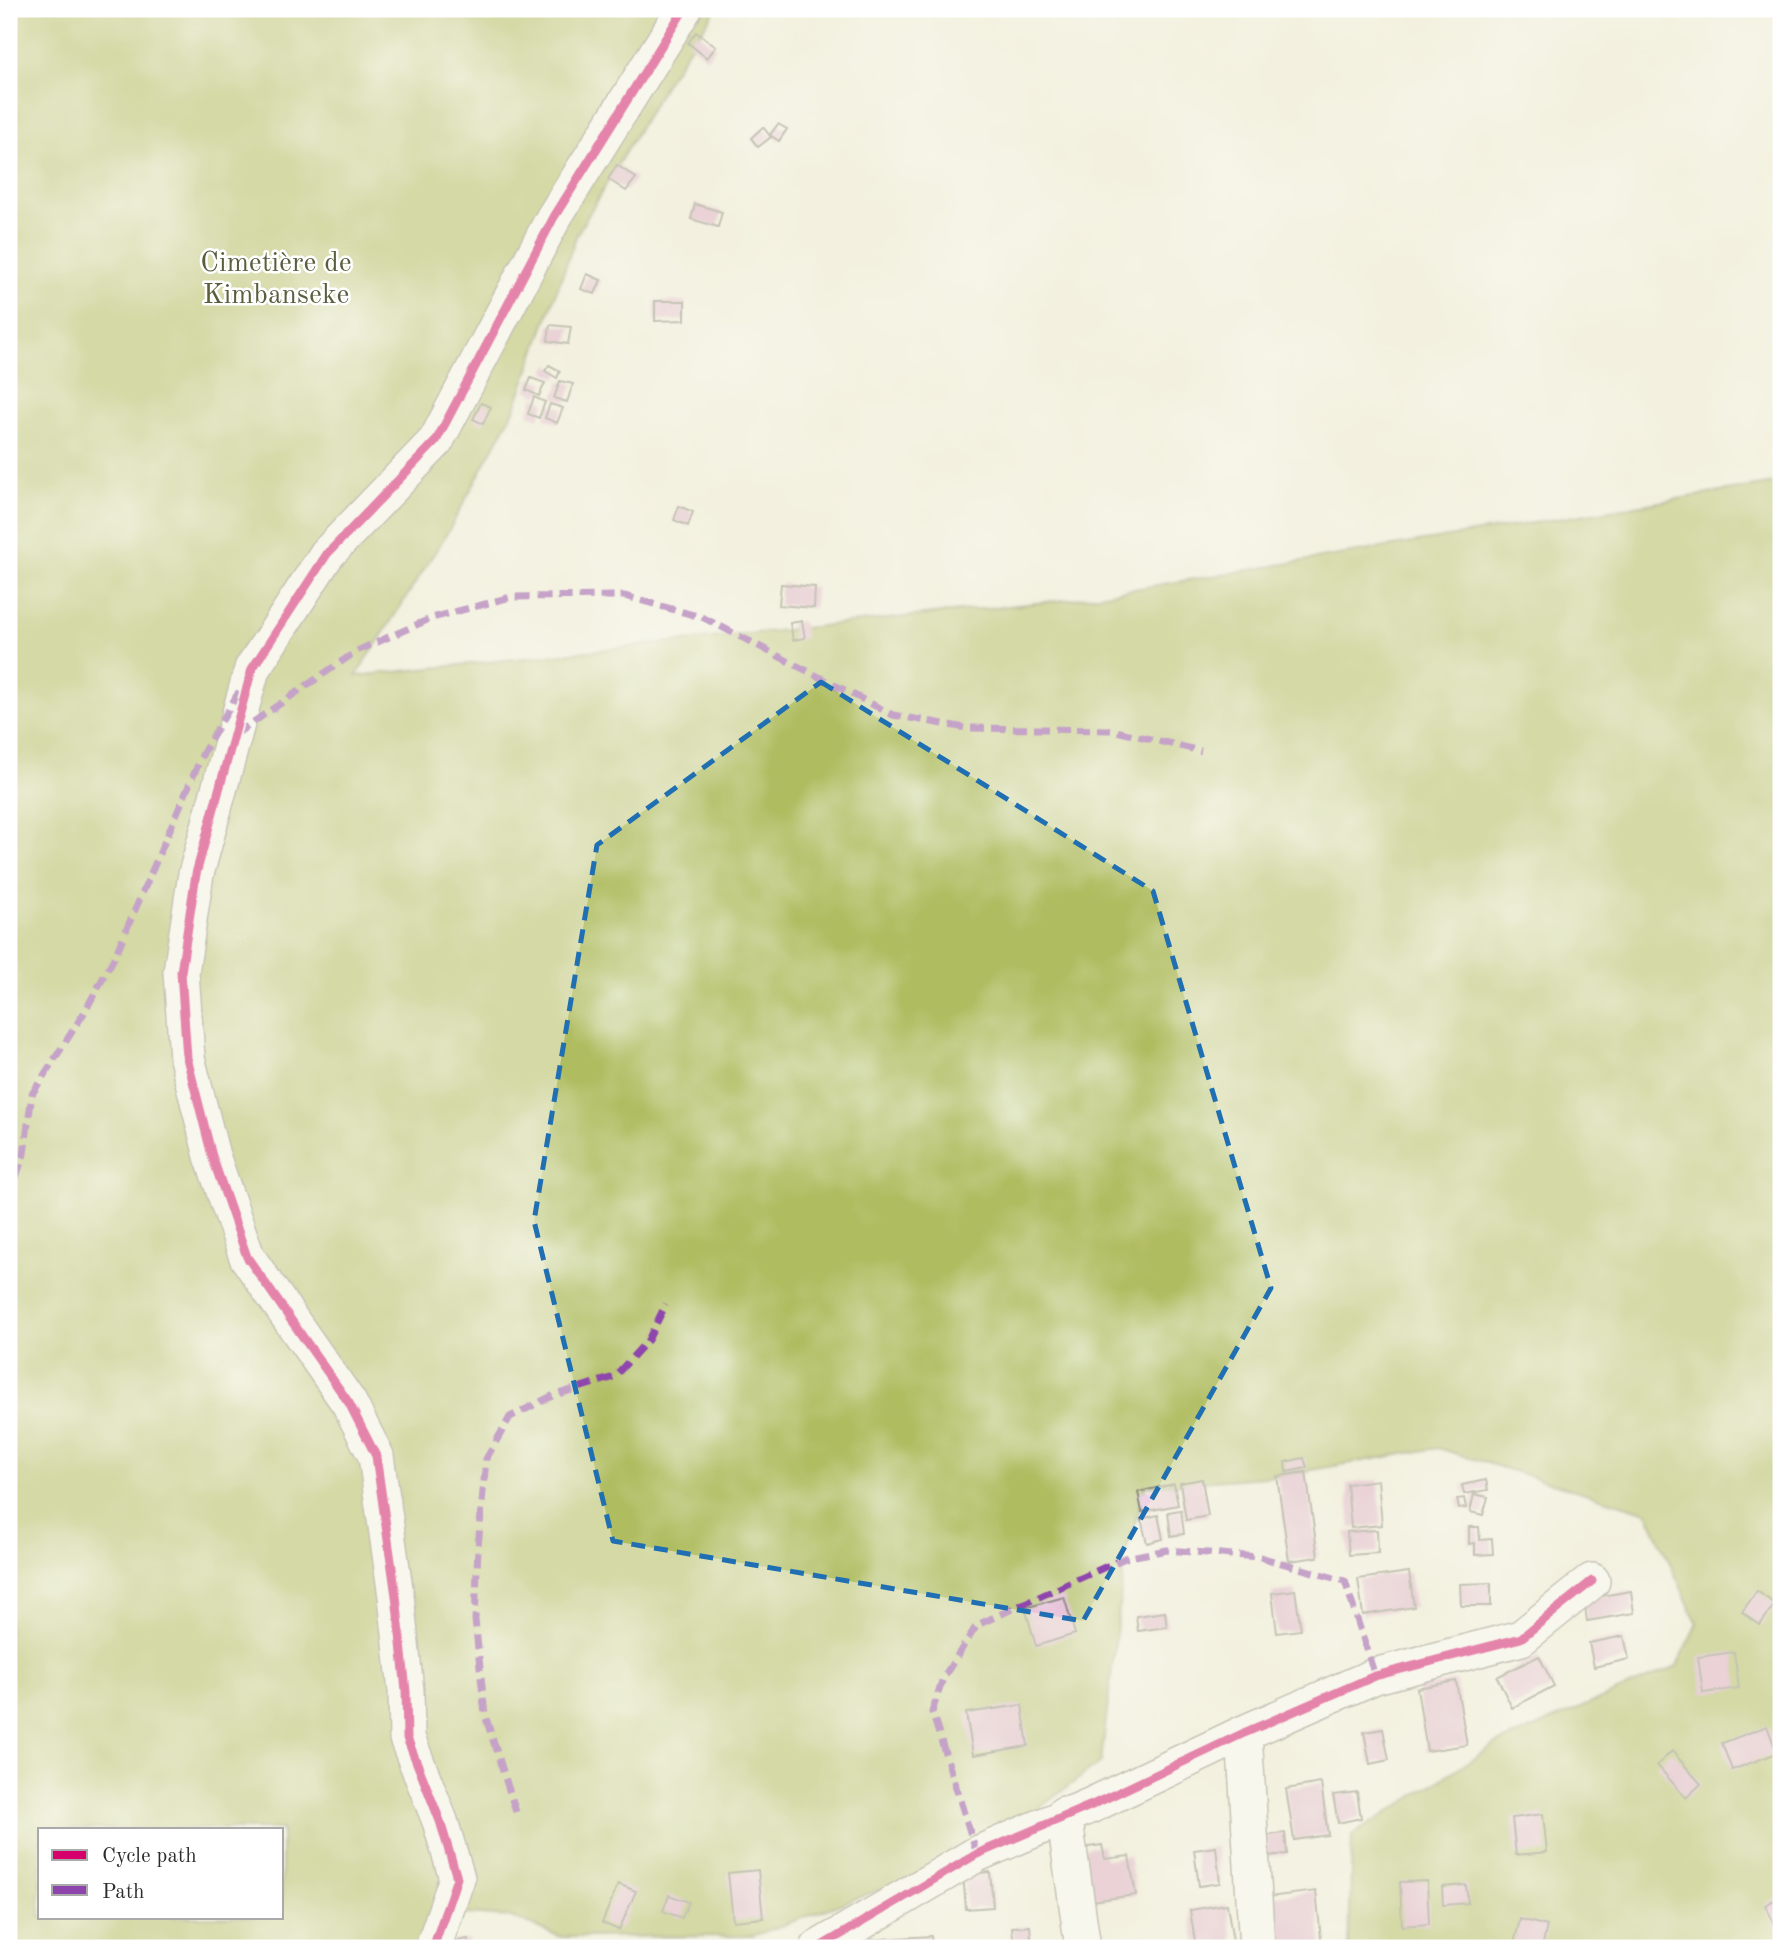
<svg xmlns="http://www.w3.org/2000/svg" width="1790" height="1957" font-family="'Old Standard TT',serif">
<rect width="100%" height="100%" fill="#fff"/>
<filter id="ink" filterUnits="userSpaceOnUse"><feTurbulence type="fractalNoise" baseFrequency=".0143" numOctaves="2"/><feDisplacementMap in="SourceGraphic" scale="14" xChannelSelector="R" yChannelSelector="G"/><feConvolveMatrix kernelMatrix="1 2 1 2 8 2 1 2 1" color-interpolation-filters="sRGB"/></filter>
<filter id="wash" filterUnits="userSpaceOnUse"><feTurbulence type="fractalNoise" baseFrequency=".00686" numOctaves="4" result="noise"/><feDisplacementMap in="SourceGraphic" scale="28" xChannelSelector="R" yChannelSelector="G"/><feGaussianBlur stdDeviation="1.57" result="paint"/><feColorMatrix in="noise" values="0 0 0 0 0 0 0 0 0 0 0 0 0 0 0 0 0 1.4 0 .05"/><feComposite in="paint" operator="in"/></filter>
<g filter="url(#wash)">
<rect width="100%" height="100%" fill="#f3f0df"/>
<!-- green -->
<path fill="#afbc5e" stroke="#6d7444" stroke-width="2" fill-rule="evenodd" d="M9 9H716L667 81 577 234 515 408 449 530 356 676 1073 599 1781 482V1948H1349L1352 1835 1495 1745 1677 1666 1697 1623 1647 1512 1438 1448 1277 1476 1146 1486 1125 1558 1101 1762 977 1854 753 1936 561 1937 511 1917 448 1913 433 1948H9ZM40 1829H282V1917H40Z"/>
<g id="blocks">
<!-- building -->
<path fill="#dfadce" d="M696 32 716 47 707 58 688 43Z
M778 124 787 129 779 141 770 135Z
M763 127 771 137 758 147 751 138Z
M617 165 636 178 626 191 608 179Z
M695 204 722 212 718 227 691 219Z
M587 274 601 280 595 294 581 289Z
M655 301H685V320L655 321Z
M550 325 571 327 568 344 548 341Z
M549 365 560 371 557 378 545 371Z
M531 378 545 383 539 396 526 390Z
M560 381 573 384 567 402 554 398Z
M534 397 545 402 539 418 528 414Z
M481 403 491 407 483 424 473 419Z
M550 404 563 408 557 423 545 418Z
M679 506 693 512 688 526 674 520Z
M781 584 815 587 814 608 779 605Z
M802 621 805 638 793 640 790 623Z
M1304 1458 1307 1468 1286 1472 1285 1462Z
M1306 1472 1318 1557 1289 1561 1277 1476Z
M1202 1479 1208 1516 1186 1520 1180 1483Z
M1378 1480 1382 1525 1351 1528 1347 1484Z
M1486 1480 1488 1490 1464 1494 1462 1485Z
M1174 1484 1178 1505 1142 1512 1138 1492Z
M1474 1494 1488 1497 1483 1515 1470 1512Z
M1464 1498 1466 1508 1459 1509 1457 1499Z
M1181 1510 1184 1534 1171 1536 1168 1512Z
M1158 1515 1163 1539 1147 1543 1141 1519Z
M1469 1527H1479L1480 1540 1492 1539 1493 1554 1475 1555V1543L1469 1544Z
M1377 1530 1378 1553 1349 1555 1347 1532Z
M1409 1572 1414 1607 1363 1615 1358 1579Z
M1491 1583V1606H1461L1460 1584Z
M1295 1590 1301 1630 1277 1633 1272 1593Z
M1631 1591 1634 1613 1587 1621 1584 1599Z
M1757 1591 1775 1604 1760 1625 1742 1612Z
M1064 1597 1075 1634 1036 1646 1025 1608Z
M1165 1612 1167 1627 1138 1631 1136 1616Z
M1624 1636 1629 1659 1594 1667 1589 1643Z
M1734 1652 1739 1688 1703 1693 1698 1657Z
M1539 1656 1554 1686 1512 1708 1497 1677Z
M1456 1681 1467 1745 1427 1751 1417 1688Z
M1022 1705 1028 1746 973 1755 966 1713Z
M1767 1726 1777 1753 1732 1770 1722 1743Z
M1383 1729 1389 1760 1370 1764 1364 1732Z
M1672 1751 1701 1784 1686 1798 1657 1765Z
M1321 1783 1328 1835 1294 1840 1286 1789Z
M1357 1792 1361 1818 1338 1823 1333 1795Z
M1543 1814 1547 1852 1516 1855 1512 1818Z
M1285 1833 1287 1854 1257 1857 1254 1837Z
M1102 1845 1105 1859 1129 1856 1136 1895 1085 1902 1076 1849Z
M1216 1847 1220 1883 1199 1886 1194 1850Z
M758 1870 763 1918 733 1921 728 1873Z
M990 1872 993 1907 966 1909 963 1874Z
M1427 1881 1429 1924 1402 1926 1400 1882Z
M618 1884 636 1891 619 1930 602 1923Z
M1466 1885 1468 1903 1443 1905 1442 1887Z
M1316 1891 1322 1948H1273L1268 1897Z
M669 1895 689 1902 682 1918 663 1911Z
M1780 1897 1781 1931 1778 1932 1765 1905Z
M1227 1904 1234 1948H1196L1190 1910Z
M1520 1919 1547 1926 1542 1948H1513Z
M1030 1926 1032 1948H1014L1012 1927Z
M931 1936 932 1948H866V1940Z
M468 1939 470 1948H452L451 1942Z"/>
</g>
</g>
<g filter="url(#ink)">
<use href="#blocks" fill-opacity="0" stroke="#8f8e85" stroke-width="2"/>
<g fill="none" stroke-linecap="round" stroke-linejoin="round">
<!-- minor casing -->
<g stroke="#8f8e85" stroke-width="38">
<path id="minor" d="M1244 1733 1257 1948
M1064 1814 1083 1948
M433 1948 457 1878 440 1821 407 1738 406 1691 396 1596 376 1456 349 1403 247 1257 212 1156 187 1058 181 972 196 874 252 669 327 554 436 441 554 217 684 9
M818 1948 977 1854 1092 1805 1244 1733 1375 1676 1521 1638 1592 1581"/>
</g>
<!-- minor -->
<use href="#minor" stroke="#fff" stroke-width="35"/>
<!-- quiet -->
<path stroke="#8e44ad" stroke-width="7" stroke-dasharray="14 7" stroke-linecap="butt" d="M236 734 357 651 432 618 511 597 625 596 704 618 893 715 966 728 1112 730 1201 751
M9 1197 24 1154 32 1094 84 1013 115 956 203 753 240 690
M516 1812 485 1715 475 1620 478 1547 486 1459 510 1417 552 1396 614 1377 648 1340 666 1304
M977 1854 932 1712 943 1678 977 1625 1125 1558 1167 1550 1260 1557 1345 1581 1375 1676"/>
<!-- cycleway casing -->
<g stroke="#fff" stroke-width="13">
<path id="cycleway" d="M433 1948 457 1878 440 1821 407 1738 406 1691 396 1596 376 1456 349 1403 247 1257 212 1156 187 1058 181 972 196 874 252 669 327 554 436 441 554 217 684 9
M818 1948 977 1854 1092 1805 1244 1733 1375 1676 1521 1638 1592 1581"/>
</g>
<!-- cycleway -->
<use href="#cycleway" stroke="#d6006c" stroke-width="9"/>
</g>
</g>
<!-- marked area -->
<path d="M0 0H1790V1957H0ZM821 682 1153 891 1271 1288 1083 1621 613 1541 534 1221 597 845Z" fill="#f3f0df" fill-opacity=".55" fill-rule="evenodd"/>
<path fill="none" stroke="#1f6fb2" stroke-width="5" stroke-dasharray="14 9" stroke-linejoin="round" d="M821 682 1153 891 1271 1288 1083 1621 613 1541 534 1221 597 845Z"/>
<g text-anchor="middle" stroke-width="5" stroke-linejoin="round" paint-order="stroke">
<!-- park labels -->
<g font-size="28" fill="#595e3d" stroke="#fff">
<text x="276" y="271">Cimetière de<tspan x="276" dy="32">Kimbanseke</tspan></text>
</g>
</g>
<!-- margin -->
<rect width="1790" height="1957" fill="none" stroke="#fff" stroke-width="35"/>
<!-- legend -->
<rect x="38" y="1828" width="245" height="91" fill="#ffffff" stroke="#aaaaaa" stroke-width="2"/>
<rect x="52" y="1850" width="35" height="10" fill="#d6006c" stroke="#aaaaaa" stroke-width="2"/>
<text x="102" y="1862" font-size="21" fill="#2b2b2b">Cycle path</text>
<rect x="52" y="1885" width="35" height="10" fill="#8e44ad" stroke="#aaaaaa" stroke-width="2"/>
<text x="102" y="1898" font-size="21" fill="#2b2b2b">Path</text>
</svg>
